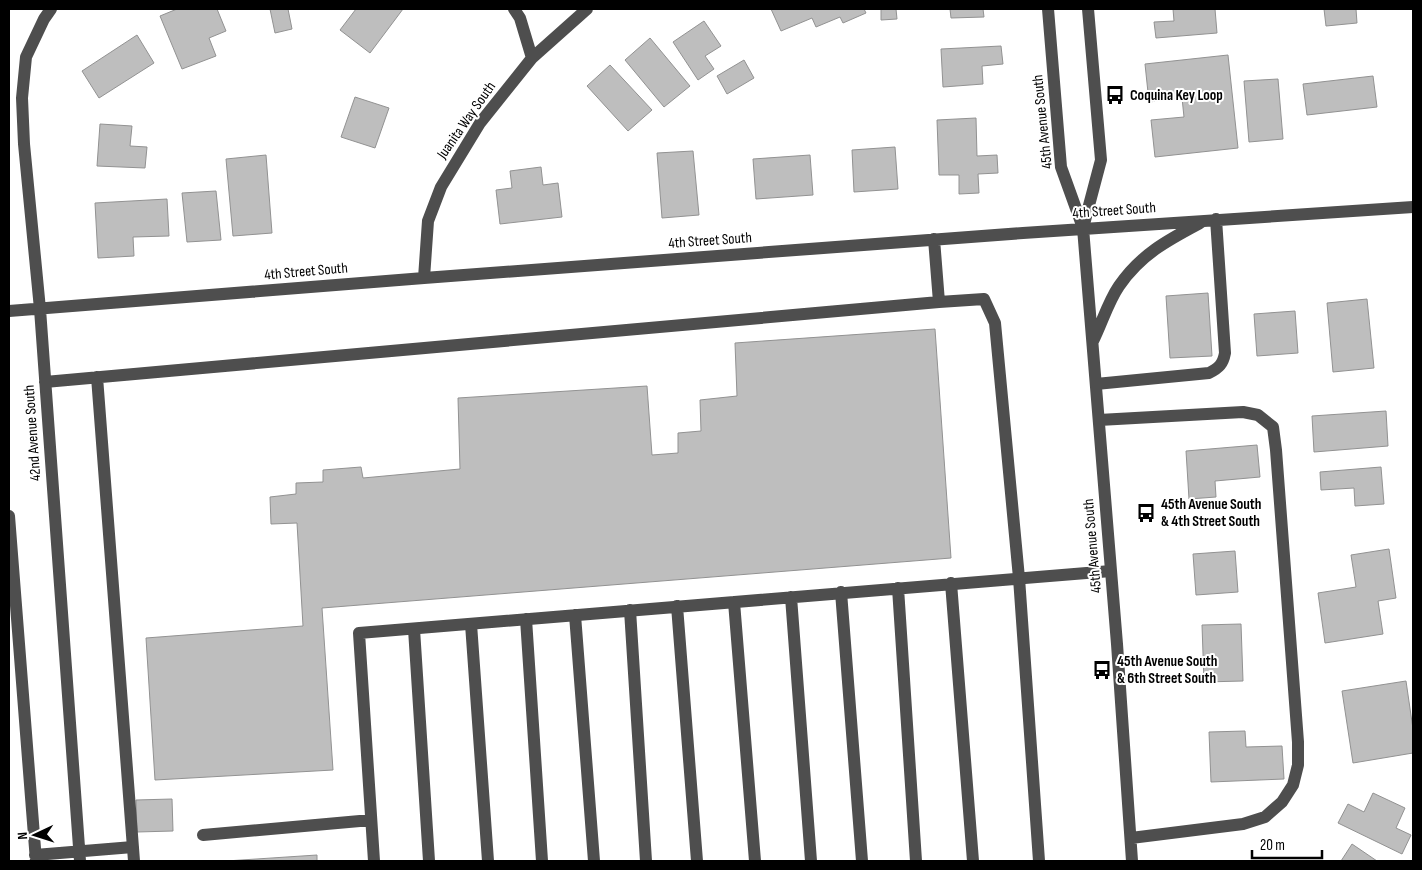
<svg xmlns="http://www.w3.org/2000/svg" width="1422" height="870" font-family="'Sofia Sans Condensed',sans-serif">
<rect width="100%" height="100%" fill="#fff"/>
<!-- building -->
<path fill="#bebebe" stroke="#929292" d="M177 9H217L226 31 209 38 216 56 182 69 160 16Z
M270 9H288L292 29 275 33Z
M356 9H403L370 53 340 30Z
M771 9H864L866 13 843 23 840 17 816 27 812 18 781 31Z
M881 9H896L897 19 881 20Z
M950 9H983L984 17 951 18Z
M1173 9H1215L1217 33 1156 38 1154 22 1174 21Z
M1324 9H1356L1357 23 1326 26Z
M704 21 721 46 705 56 714 69 698 80 673 42Z
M137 35 154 63 99 98 82 71Z
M650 38 690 86 664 107 625 60Z
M1001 46 1003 64 982 66 983 84 943 87 941 49Z
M1228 55 1238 148 1155 157 1151 120 1184 117 1182 98 1149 102 1145 64Z
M744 60 754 78 727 94 717 76Z
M610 65 652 110 628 131 587 86Z
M1373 76 1377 107 1307 115 1303 84Z
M1278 79 1283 139 1249 142 1244 81Z
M355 97 389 108 375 148 341 137Z
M976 118 977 156 997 155 998 173 978 174 979 193 959 194V175H939L937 120Z
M100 124 132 126 130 146 147 147 145 168 97 166Z
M895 147 898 189 854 192 852 150Z
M693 151 699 215 662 218 657 153Z
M266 155 272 233 233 236 226 159Z
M810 155 813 195 756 199 753 159Z
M541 167 543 185 558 183 562 217 500 224 496 190 512 188 510 171Z
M216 191 221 240 187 242 182 193Z
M167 199 169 236 133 237 134 256 98 258 95 203Z
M1208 293 1212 356 1170 358 1166 296Z
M1367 299 1374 368 1333 372 1327 303Z
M1295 311 1298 353 1257 356 1254 314Z
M935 329 951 558 322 608 333 770 155 780 146 638 303 626 297 523 271 524 270 497 296 494V483L323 482V470L361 467 363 478 460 469 458 398 647 386 652 455 678 453V433L701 431 700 400 737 396 735 343Z
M1386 411 1388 446 1314 452 1312 416Z
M1257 445 1260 477 1215 481 1216 497 1189 499 1186 451Z
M1381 467 1384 504 1355 506 1354 488 1321 490 1320 472Z
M1389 549 1396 598 1378 601 1383 634 1325 643 1318 593 1356 587 1351 555Z
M1235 551 1238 592 1196 595 1193 554Z
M1241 624 1243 681 1204 682 1202 625Z
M1406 681 1413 729V753L1353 763 1342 691Z
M1245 731 1246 747 1282 746 1284 779 1211 782 1209 732Z
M1373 793 1405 808 1396 828 1411 835 1402 854 1338 823 1348 804 1364 812Z
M172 799 173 831 137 832 136 800Z
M1352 844 1377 861H1341Z
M317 855V861H226Z"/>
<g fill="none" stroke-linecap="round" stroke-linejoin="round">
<!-- minor -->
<path stroke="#4e4e4e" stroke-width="12" d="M51 9 44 19 26 57 22 98 24 144 40 309 80 861
M514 9 520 18 532 58
M1048 9 1061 167 1083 228 1117 644 1132 861
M1083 228 1101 160 1088 9
M424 278 428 221 441 187 480 123 532 58 587 9
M939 302 984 299 995 323 1019 578 1039 861
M9 311 424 278 1023 233 1413 207
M1093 341C1102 323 1108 302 1119 286 1141 254 1168 240 1200 223
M97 377 134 861
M45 382 939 302 934 239
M1096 384 1209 373C1219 368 1223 364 1225 353L1216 219
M1099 420 1243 412 1258 415 1273 427 1276 450 1298 742V765L1293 785 1282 802 1265 817 1243 824 1131 838
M9 516 36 861
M951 583 973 861
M898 588 916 861
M841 592 862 861
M791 597 811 861
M734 602 755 861
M677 606 697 861
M630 610 646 861
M575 615 594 861
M526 619 542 861
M471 624 488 861
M414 629 429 861
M203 835 371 820
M35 855 133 847
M374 861 359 633 1111 571"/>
</g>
<!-- icons -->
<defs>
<g id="bus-bare" transform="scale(1.5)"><path d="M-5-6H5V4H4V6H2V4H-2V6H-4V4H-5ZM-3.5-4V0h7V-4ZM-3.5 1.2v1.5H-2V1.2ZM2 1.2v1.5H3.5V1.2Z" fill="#000" stroke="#fff" stroke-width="2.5" paint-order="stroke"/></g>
</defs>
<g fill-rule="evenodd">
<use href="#bus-bare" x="1115" y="95"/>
<use href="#bus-bare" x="1146" y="513"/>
<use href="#bus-bare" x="1102" y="670"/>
</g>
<g text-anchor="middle" stroke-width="4" stroke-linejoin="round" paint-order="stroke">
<!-- poi labels -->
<g font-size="15" font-weight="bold" fill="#000" stroke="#fff" text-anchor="start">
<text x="1130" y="100">Coquina Key Loop</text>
<text x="1161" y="509">45th Avenue South<tspan x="1161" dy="17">&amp; 4th Street South</tspan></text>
<text x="1117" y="666">45th Avenue South<tspan x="1117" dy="17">&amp; 6th Street South</tspan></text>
</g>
<!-- street labels -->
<g font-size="15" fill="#000" stroke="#fff">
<text transform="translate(466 120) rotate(-55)" y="5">Juanita Way South</text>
<text transform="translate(1042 122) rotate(-96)" y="5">45th Avenue South</text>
<text transform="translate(1114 210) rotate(-4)" y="5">4th Street South</text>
<text transform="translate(710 240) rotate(-4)" y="5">4th Street South</text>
<text transform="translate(306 271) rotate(-5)" y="5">4th Street South</text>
<text transform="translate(32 433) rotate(-94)" y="5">42nd Avenue South</text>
<text transform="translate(1092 546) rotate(-95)" y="5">45th Avenue South</text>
</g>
</g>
<!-- border -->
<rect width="1422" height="870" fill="none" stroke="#000000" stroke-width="20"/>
<!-- north arrow -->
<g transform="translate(35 835) rotate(266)" stroke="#ffffff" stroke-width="4" paint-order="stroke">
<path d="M0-4L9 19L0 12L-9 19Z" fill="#000000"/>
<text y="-8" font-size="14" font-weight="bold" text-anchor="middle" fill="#000000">N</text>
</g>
<!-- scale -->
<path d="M1252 850v8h70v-8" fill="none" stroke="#000000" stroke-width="2.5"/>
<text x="1260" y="850" font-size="15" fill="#000000" stroke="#ffffff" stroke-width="4" paint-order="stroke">20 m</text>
</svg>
